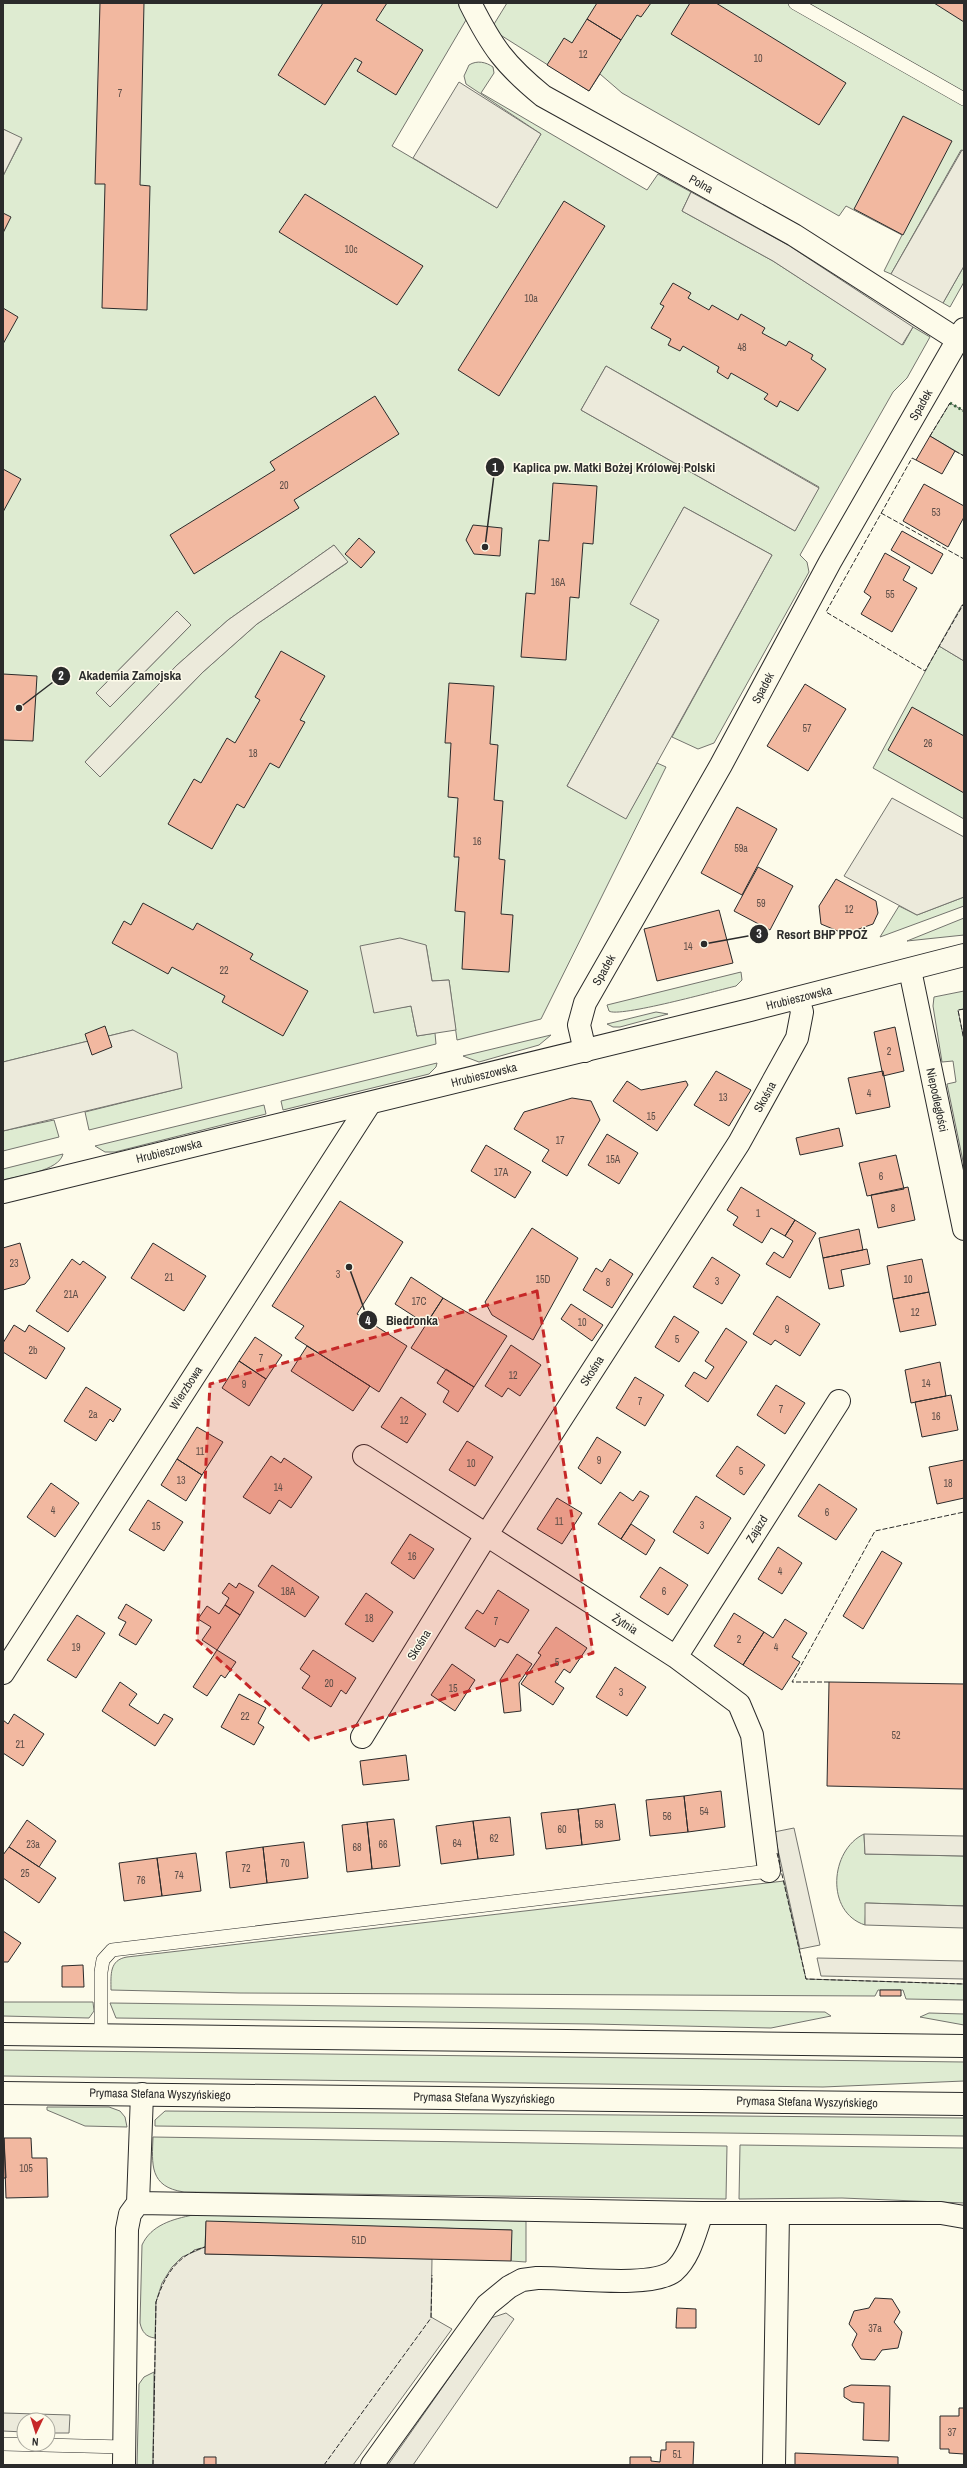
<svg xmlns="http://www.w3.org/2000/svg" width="967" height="2468" font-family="'Archivo Narrow',sans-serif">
<rect width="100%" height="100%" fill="#fdfbea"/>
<!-- green -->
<path fill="#deebd1" stroke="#74746e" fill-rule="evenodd" d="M3 3H476L392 146 497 208 541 134 466 84 464 76 469 65C477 60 486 62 493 67L494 73 481 93 647 190 658 174 691 192 682 211 773 261 903 345 913 327 930 337 907 378 893 392 800 555 807 562 809 572 714 743 698 749 672 737 772 555 684 507 631 604 659 620 567 786 626 818 657 763 666 767 541 1019 457 1040 449 980 432 981 426 945 373 1012 411 1006 417 1036 435 1033 436 1044 89 1130 85 1112 182 1088 133 1030 3 1062V176L22 139 3 129ZM606 366 819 487 795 531 581 410ZM334 545 347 563 257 624 203 672 100 777 85 762 176 666 228 620ZM177 611 191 625 110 707 96 693Z
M507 3H964V151L961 150 891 274 884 271 902 235 846 206 839 216 622 93 600 74 589 91 491 29Z
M964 266V282L950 307 943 303Z
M950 403 964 411V456L930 436Z
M939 646 964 661V819L873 768Z
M964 897V906L880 937 899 906 917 915Z
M964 918V935L907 941Z
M741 972 742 980 736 986C719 990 618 1018 609 1011L607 1005Z
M964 991V1009L958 1010 964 1040V1166L947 1084 956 1082 953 1061 942 1062 933 1006 934 997Z
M656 1012 668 1014 620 1027H613L607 1024Z
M551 1035 539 1045 479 1062 463 1056Z
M437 1063 436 1067 429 1074 283 1110 281 1101Z
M264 1105 266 1114 115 1152H105L95 1146Z
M54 1120 59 1137 3 1151V1131Z
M63 1154C59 1171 19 1176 3 1180V1169Z
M864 1834 865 1854 964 1856V1906L866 1903 865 1925C825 1912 830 1850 864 1834Z
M784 1881 806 1979 964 1984V2000L906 1999 903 1990H878L875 1996 239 1993 111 1990C111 1975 109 1960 127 1957Z
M3 2002H93L94 2011 89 2018 3 2016Z
M110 2003 825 2012 831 2016 771 2028 592 2024 116 2018Z
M929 2013 964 2014V2025L920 2017Z
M3 2050 964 2062V2081L823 2087 3 2076Z
M47 2107H109L120 2111 125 2117 127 2127 85 2126 47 2110Z
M165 2111 964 2118V2136L155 2126V2120Z
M153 2137 727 2146 726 2199 184 2192C149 2187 152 2164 153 2137Z
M740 2145 964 2148V2203L842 2198 739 2199Z
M193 2215 526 2221V2262L511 2261V2230L206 2222 205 2247 194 2250 156 2302 155 2338C146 2337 142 2332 140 2323L142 2245C151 2225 173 2219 193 2215Z
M154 2372 153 2465H137L139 2384 144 2377Z"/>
<!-- parking -->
<path fill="#eceadb" stroke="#74746e" d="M459 82 541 134 497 208 413 158Z
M3 129 22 138 3 176Z
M962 150 964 151V266L943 303 891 274Z
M691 192 788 245 913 327 902 345 773 261 682 211Z
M606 366 819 488 795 531 581 410Z
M684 507 772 555 626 819 567 786 659 620 630 604Z
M334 545 348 562 257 624 203 672 100 777 85 762 176 666 228 620Z
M962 605 964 606V661L939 646Z
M177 611 191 625 110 707 96 693Z
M892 798 964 837V897L917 915 844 876Z
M400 938 426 945 432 981 449 980 456 1030 417 1036 411 1006 374 1013 360 946Z
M133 1030 177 1053 182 1088 3 1131V1062Z
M794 1828 820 1945 800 1949 774 1832Z
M864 1834 964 1836V1856L865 1854Z
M865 1903 964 1906V1928L865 1925Z
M817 1958 964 1961V1979L821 1976Z
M205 2247V2254L432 2259 431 2317 452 2329 353 2465H153L156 2302 162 2283 172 2267 182 2257Z
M506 2313 514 2319 413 2465H388L491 2318Z
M3 2413 70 2415 69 2433H48V2420H24V2432L3 2431Z"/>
<!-- building -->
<path fill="#f2b8a0" stroke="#2b2b2b" d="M100 3H144L140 185 150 186 147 310 102 308 105 184H95Z
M323 3H387L376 20 423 50 396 95 357 71 362 62 355 58 325 105 278 75Z
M597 3H651L641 17 637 15 621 40 587 19Z
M690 3H716L846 83 819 125 671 34Z
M934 3H964V22Z
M587 19 621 40 589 91 547 65 564 38 572 43Z
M903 116 952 141 903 235 854 209Z
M305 194 423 266 397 305 279 232Z
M564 201 605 226 499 396 458 370Z
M3 213 11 217 3 233Z
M673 283 691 293 688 298 709 310 712 305 738 320 741 314 765 328 762 333 786 346 789 341 813 355 811 359 826 369 798 411 780 401 777 407 764 399 768 394 731 373 728 379 717 372 719 367 683 346 680 351 668 345 671 339 651 328 664 306 660 304Z
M3 308 18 317 3 344Z
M375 396 399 434 294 500 299 508 194 574 170 535 275 470 270 462Z
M930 436 955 451 942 474 916 460Z
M3 469 21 479 3 512Z
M553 483 597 486 593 544 583 543 579 598 570 597 566 660 521 657 526 593 535 594 539 540 549 541Z
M924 484 964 506V517L948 547 903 521Z
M473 525 502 528 500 556 474 554 466 540Z
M902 531 943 554 932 574 891 550Z
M359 538 375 552 361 568 345 554Z
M885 553 910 567 903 580 917 588 892 632 861 614 871 597 864 592Z
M281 651 325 676 300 720 305 722 279 768 270 763 244 808 237 804 212 849 168 824 194 779 201 783 227 738 235 743 260 700 255 697Z
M3 674 37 676 33 741 3 740Z
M449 683 494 686 490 744 498 745 494 800 503 801 499 859 505 860 501 914 513 915 509 972 462 969 465 912 455 911 459 857H454L458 798 448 797 451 743H445Z
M805 684 846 709 808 771 767 746Z
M912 707 964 736V793L888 750Z
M737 807 777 829 742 895 701 873Z
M758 867 793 886 770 930 734 911Z
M836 879 876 901 878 913 873 924 845 934 821 924 819 906Z
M143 903 193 930 197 923 253 954 250 959 308 991 283 1036 222 1002 225 996 172 967 168 974 112 943 124 921 131 925Z
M719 910 733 963 657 981 644 929Z
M105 1026 112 1047 92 1055 85 1034Z
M895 1027 904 1071 883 1076 874 1032Z
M716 1071 751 1090 729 1126 694 1105Z
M883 1071 890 1107 856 1114 848 1078Z
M627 1081 641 1090 686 1081 688 1085 657 1131 613 1101Z
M572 1098 591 1101 600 1120 567 1176 542 1161 549 1150 514 1129 524 1112Z
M839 1128 843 1146 800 1155 796 1138Z
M607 1134 638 1153 619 1184 588 1165Z
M486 1145 531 1172 515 1198 471 1171Z
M896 1155 904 1189 867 1196 859 1163Z
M741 1187 795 1220 785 1236 771 1228 762 1243 733 1225 738 1217 727 1210Z
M908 1187 915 1220 878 1228 871 1195Z
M340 1201 403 1242 357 1314 407 1346 379 1392 295 1338 304 1326 272 1306Z
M795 1220 816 1233 790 1278 766 1264 774 1252 783 1258 793 1241 785 1236Z
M532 1228 578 1258 533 1340 492 1315 485 1302Z
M859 1229 863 1250 823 1258 819 1238Z
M20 1243 30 1278 25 1284 3 1290V1248Z
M153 1243 206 1276 184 1311 131 1278Z
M867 1249 870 1264 841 1270 844 1286 829 1289 823 1258Z
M712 1257 740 1275 722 1304 693 1287Z
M72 1259 80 1265 83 1261 106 1277 68 1332 36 1311Z
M610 1259 633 1274 612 1308 583 1290 596 1268 602 1272Z
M922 1259 929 1292 893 1299 887 1266Z
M411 1277 443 1298 426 1324 395 1304Z
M929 1292 936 1325 900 1332 893 1299Z
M777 1296 820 1324 800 1356 775 1340 771 1345 753 1334Z
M443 1298 507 1336 474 1387 411 1348Z
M571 1304 603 1325 592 1341 561 1319Z
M674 1316 699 1332 679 1362 655 1347Z
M14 1325 25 1332 29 1325 65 1348 46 1379 3 1352V1343Z
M726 1328 747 1342 708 1402 685 1386 694 1372 706 1379 714 1367 705 1361Z
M255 1337 282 1355 266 1379 239 1361Z
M511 1345 541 1365 520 1396 508 1388 502 1397 485 1386Z
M307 1346 370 1386 353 1411 291 1371Z
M239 1361 266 1379 249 1406 222 1388Z
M940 1362 946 1396 911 1403 905 1370Z
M446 1369 474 1387 458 1412 443 1402 449 1391 437 1383Z
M635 1377 664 1395 645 1426 616 1408Z
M776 1385 805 1403 785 1434 757 1415Z
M86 1387 121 1409 113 1422 110 1419 96 1441 64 1421Z
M951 1395 958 1430 922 1437 915 1402Z
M401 1397 426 1414 407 1443 381 1427Z
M197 1427 223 1442 202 1475 177 1459Z
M597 1437 621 1452 601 1484 578 1468Z
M467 1441 493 1457 475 1486 449 1470Z
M737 1446 765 1465 744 1495 716 1476Z
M271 1456 281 1463 284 1458 312 1477 291 1508 279 1500 270 1514 243 1497Z
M177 1459 202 1475 186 1501 161 1485Z
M964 1460V1498L937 1504 929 1467Z
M51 1483 79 1503 55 1537 27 1517Z
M819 1484 857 1509 836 1540 798 1516Z
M640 1491 649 1496 621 1539 598 1524 620 1492 633 1501Z
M696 1496 731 1518 708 1554 673 1532Z
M557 1498 582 1513 562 1544 537 1529Z
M148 1500 183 1522 164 1551 129 1530Z
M631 1524 655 1540 646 1555 621 1539Z
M410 1534 434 1549 414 1579 391 1563Z
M778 1547 802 1563 782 1594 758 1579Z
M882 1551 902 1563 863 1629 843 1616Z
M272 1565 319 1597 305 1617 258 1586Z
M660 1567 688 1585 668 1615 640 1597Z
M229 1583 236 1588 239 1583 254 1592 240 1615 225 1605 229 1598 222 1593Z
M498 1590 529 1610 508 1643 500 1639 495 1647 465 1628 477 1610 483 1614Z
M366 1593 393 1612 373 1642 345 1624Z
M126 1604 152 1620 136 1645 119 1635 126 1622 118 1618Z
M225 1605 240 1615 217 1650 202 1640 211 1627 198 1619 207 1606 219 1614Z
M734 1613 764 1632 743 1665 714 1646Z
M77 1615 105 1633 76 1678 47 1660Z
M785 1619 807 1633 792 1657 800 1662 782 1690 743 1665 764 1632 773 1638Z
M556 1627 587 1648 570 1673 564 1669 555 1682 564 1688 553 1705 521 1684 541 1655 538 1653Z
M217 1650 236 1662 225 1678 221 1675 207 1696 193 1687Z
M313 1650 356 1678 346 1694 341 1690 331 1707 302 1688 310 1676 300 1669Z
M517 1654 532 1664 519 1683 521 1711 504 1713 500 1680Z
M452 1664 475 1680 455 1711 431 1695Z
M615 1667 646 1687 627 1716 596 1697Z
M120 1682 137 1694 129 1705 158 1724 164 1714 173 1719 155 1746 102 1711Z
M829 1682 964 1684V1789L827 1786Z
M239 1694 266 1708 258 1723 264 1727 254 1745 221 1727Z
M14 1714 44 1734 23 1766 3 1753V1720L8 1724Z
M406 1755 409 1780 363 1785 360 1761Z
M721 1791 725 1827 688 1832 684 1796Z
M684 1796 688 1832 650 1836 646 1800Z
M615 1804 620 1840 582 1845 578 1809Z
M578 1809 582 1845 546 1849 541 1813Z
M510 1817 514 1855 478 1859 473 1821Z
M394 1819 400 1866 372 1869 367 1822Z
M27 1820 56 1841 39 1867 9 1847Z
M473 1821 478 1859 441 1864 436 1826Z
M367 1822 372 1869 347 1872 342 1825Z
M304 1842 308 1878 267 1883 263 1847Z
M9 1847 56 1878 39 1903 3 1878V1855Z
M263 1847 267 1883 230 1888 226 1852Z
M196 1853 201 1891 162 1896 157 1858Z
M157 1858 162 1896 124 1901 119 1863Z
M3 1931 21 1943 8 1962H3Z
M83 1965 84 1987H62V1966Z
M880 1990H901V1996H880Z
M3 2138H4L6 2178H3Z
M4 2138H31L32 2158H47L48 2197 6 2198Z
M206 2221 512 2230 511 2261 205 2254Z
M875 2298 892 2299 900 2312 894 2322 902 2332 898 2348 882 2350 875 2360 861 2359 852 2345 857 2334 849 2324 854 2311 869 2308Z
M677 2308 696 2309V2328H676Z
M851 2385 890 2386 889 2441 863 2440 864 2403 852 2402 844 2397V2388Z
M959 2408H964V2454L949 2453V2449H940V2416H959Z
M666 2442H694L693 2465H630V2457H651V2461L660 2462 661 2450H666Z
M795 2453 898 2457V2465H795Z
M204 2457H216V2465H204Z"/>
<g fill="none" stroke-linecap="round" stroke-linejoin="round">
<!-- lane casing -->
<g stroke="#2b2b2b" stroke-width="14">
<path id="lane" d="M795 3 964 99
M101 2035V1972L103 1960 112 1950 769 1871
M3 2444 124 2447"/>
</g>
<!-- street casing -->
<g stroke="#2b2b2b" stroke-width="24">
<path id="street" d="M470 3C492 47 505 65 543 96L794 235 958 340
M910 970 964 1229
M585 1051 579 1025 585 1003 721 765 830 562 964 329
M364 1456 676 1657 739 1704 752 1735 769 1871
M676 1657 839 1401
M3 1673 370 1103
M362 1737 487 1534 739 1143 797 1038 802 1012 798 998
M138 2203 142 2094
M124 2465 127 2229 130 2214 138 2203 702 2213H941L964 2217
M372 2465 487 2305 509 2287 522 2280 537 2278C569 2277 651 2289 674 2271 690 2257 695 2232 702 2213
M774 2465 778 2213"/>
</g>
<!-- secondary casing -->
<g stroke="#2b2b2b" stroke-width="24">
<path id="secondary" d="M3 1192 750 1010 964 955
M3 2034 964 2046
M3 2093 964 2104"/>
</g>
<!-- lane -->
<use href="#lane" stroke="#fdfbea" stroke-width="13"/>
<!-- street -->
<use href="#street" stroke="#fdfbea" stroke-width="22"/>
<!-- secondary -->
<use href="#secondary" stroke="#fdfbea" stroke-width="22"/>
<!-- hedge -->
<path stroke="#34623c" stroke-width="3" stroke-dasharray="2 3" stroke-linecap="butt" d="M950 403 964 411"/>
<!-- fence -->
<path stroke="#2b2b2b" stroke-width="1" stroke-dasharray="5 2" stroke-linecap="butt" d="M930 436 950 403
M955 451 964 456
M916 460 912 458 826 612 925 671 964 603
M881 513 964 559
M964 1009 958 1010 964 1040
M829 1682H792L875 1531 964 1512
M777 1853 806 1979 964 1984
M153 2465 156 2302C165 2275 177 2255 205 2247
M324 2465 431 2318 432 2275"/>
</g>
<!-- marked area -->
<path fill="#c62828" fill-opacity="0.2" stroke="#c62828" stroke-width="3" stroke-dasharray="8 5" stroke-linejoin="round" d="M537 1291 593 1653 309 1740 197 1640 210 1384Z"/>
<g text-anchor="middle" stroke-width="3" stroke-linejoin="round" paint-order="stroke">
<!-- number labels -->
<g font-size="10" fill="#5d4e48">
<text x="583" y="58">12</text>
<text x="758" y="62">10</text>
<text x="120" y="97">7</text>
<text x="351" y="253">10c</text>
<text x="531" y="302">10a</text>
<text x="742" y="351">48</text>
<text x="284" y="489">20</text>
<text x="936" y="516">53</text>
<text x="558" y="586">16A</text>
<text x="890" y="598">55</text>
<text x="807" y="732">57</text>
<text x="928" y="747">26</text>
<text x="253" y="757">18</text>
<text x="477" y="845">16</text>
<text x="741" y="852">59a</text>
<text x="761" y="907">59</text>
<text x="849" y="913">12</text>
<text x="688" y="950">14</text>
<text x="224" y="974">22</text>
<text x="889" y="1055">2</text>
<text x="869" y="1097">4</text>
<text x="723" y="1101">13</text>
<text x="651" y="1120">15</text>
<text x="560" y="1144">17</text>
<text x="613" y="1163">15A</text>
<text x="501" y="1176">17A</text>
<text x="881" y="1180">6</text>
<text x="893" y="1212">8</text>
<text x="758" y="1217">1</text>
<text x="14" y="1267">23</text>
<text x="338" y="1278">3</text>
<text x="169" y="1281">21</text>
<text x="543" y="1283">15D</text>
<text x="908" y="1283">10</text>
<text x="717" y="1285">3</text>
<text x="608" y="1286">8</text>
<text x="71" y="1298">21A</text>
<text x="419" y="1305">17C</text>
<text x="915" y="1316">12</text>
<text x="582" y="1326">10</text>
<text x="787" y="1333">9</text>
<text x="677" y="1343">5</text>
<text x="33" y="1354">2b</text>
<text x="261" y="1362">7</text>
<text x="513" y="1379">12</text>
<text x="926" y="1387">14</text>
<text x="244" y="1388">9</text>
<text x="640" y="1405">7</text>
<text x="781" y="1413">7</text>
<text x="93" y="1418">2a</text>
<text x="936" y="1420">16</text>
<text x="404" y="1424">12</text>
<text x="200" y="1455">11</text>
<text x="599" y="1464">9</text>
<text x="471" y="1467">10</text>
<text x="741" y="1475">5</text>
<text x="181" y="1484">13</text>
<text x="948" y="1487">18</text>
<text x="278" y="1491">14</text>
<text x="53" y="1514">4</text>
<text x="827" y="1516">6</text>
<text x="559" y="1525">11</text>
<text x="702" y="1529">3</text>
<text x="156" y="1530">15</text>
<text x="412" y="1560">16</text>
<text x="780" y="1575">4</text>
<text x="288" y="1595">18A</text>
<text x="664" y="1595">6</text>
<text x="369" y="1622">18</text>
<text x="496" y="1625">7</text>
<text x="739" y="1643">2</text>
<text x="76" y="1651">19</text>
<text x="776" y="1651">4</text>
<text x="557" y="1666">5</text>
<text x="329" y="1687">20</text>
<text x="453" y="1692">15</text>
<text x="621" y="1696">3</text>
<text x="245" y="1720">22</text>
<text x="896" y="1739">52</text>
<text x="20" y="1748">21</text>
<text x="704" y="1815">54</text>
<text x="667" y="1820">56</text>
<text x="599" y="1828">58</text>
<text x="562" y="1833">60</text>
<text x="494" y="1842">62</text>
<text x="457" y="1847">64</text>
<text x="33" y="1848">23a</text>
<text x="383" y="1848">66</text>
<text x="357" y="1851">68</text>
<text x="285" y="1867">70</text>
<text x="246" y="1872">72</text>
<text x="25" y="1877">25</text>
<text x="179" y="1879">74</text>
<text x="141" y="1884">76</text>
<text x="26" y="2172">105</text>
<text x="359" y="2244">51D</text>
<text x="875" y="2332">37a</text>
<text x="952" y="2436">37</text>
<text x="677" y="2458">51</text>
</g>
<!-- street labels -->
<g font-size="12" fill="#2b2b2b" stroke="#fdfbea">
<text transform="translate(701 184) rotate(29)" y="4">Polna</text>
<text transform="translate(921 405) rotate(-60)" y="4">Spadek</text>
<text transform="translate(763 688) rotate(-62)" y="4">Spadek</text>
<text transform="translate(604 970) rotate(-60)" y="4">Spadek</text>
<text transform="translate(799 998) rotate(-14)" y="4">Hrubieszowska</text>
<text transform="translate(484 1075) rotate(-14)" y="4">Hrubieszowska</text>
<text transform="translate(765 1097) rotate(-61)" y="4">Skośna</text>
<text transform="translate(937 1100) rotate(78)" y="4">Niepodległości</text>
<text transform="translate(169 1151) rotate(-14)" y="4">Hrubieszowska</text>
<text transform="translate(592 1371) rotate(-57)" y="4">Skośna</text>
<text transform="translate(186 1388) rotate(-57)" y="4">Wierzbowa</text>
<text transform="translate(757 1529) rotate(-58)" y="4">Zajazd</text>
<text transform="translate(625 1624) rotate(33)" y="4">Żytnia</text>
<text transform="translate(419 1645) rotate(-58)" y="4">Skośna</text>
<text transform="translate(160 2094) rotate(1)" y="4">Prymasa Stefana Wyszyńskiego</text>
<text transform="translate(484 2098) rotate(1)" y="4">Prymasa Stefana Wyszyńskiego</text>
<text transform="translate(807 2102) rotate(1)" y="4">Prymasa Stefana Wyszyńskiego</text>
</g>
</g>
<!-- callouts -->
<path fill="none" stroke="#2b2b2b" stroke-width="1.5" d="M485 547L495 467M19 708L61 676M704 944L759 934M349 1267L368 1320"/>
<g fill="#2b2b2b" stroke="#fdfbea" stroke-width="1.5">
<circle cx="485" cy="547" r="4"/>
<circle cx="19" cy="708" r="4"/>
<circle cx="704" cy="944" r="4"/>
<circle cx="349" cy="1267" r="4"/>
<circle cx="495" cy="467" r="10"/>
<circle cx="61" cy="676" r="10"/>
<circle cx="759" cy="934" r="10"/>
<circle cx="368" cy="1320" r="10"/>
</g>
<g font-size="12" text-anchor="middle" font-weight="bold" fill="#fff">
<text x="495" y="472">1</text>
<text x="61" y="680">2</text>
<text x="759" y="938">3</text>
<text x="368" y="1325">4</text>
</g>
<g font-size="13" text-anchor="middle" font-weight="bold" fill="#2b2b2b" stroke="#fdfbea" stroke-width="3" stroke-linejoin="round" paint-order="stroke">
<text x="614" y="472">Kaplica pw. Matki Bożej Królowej Polski</text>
<text x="130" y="680">Akademia Zamojska</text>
<text x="822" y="939">Resort BHP PPOŻ</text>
<text x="412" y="1325">Biedronka</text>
</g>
<!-- border -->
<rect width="967" height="2468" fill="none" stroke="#2b2b2b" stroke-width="8"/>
<!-- north arrow -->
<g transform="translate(36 2432) rotate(184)"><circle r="19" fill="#fdfbea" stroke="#a9a89e"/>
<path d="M0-3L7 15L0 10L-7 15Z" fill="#c62828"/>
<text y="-6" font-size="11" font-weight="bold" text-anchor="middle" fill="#2b2b2b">N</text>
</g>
</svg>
